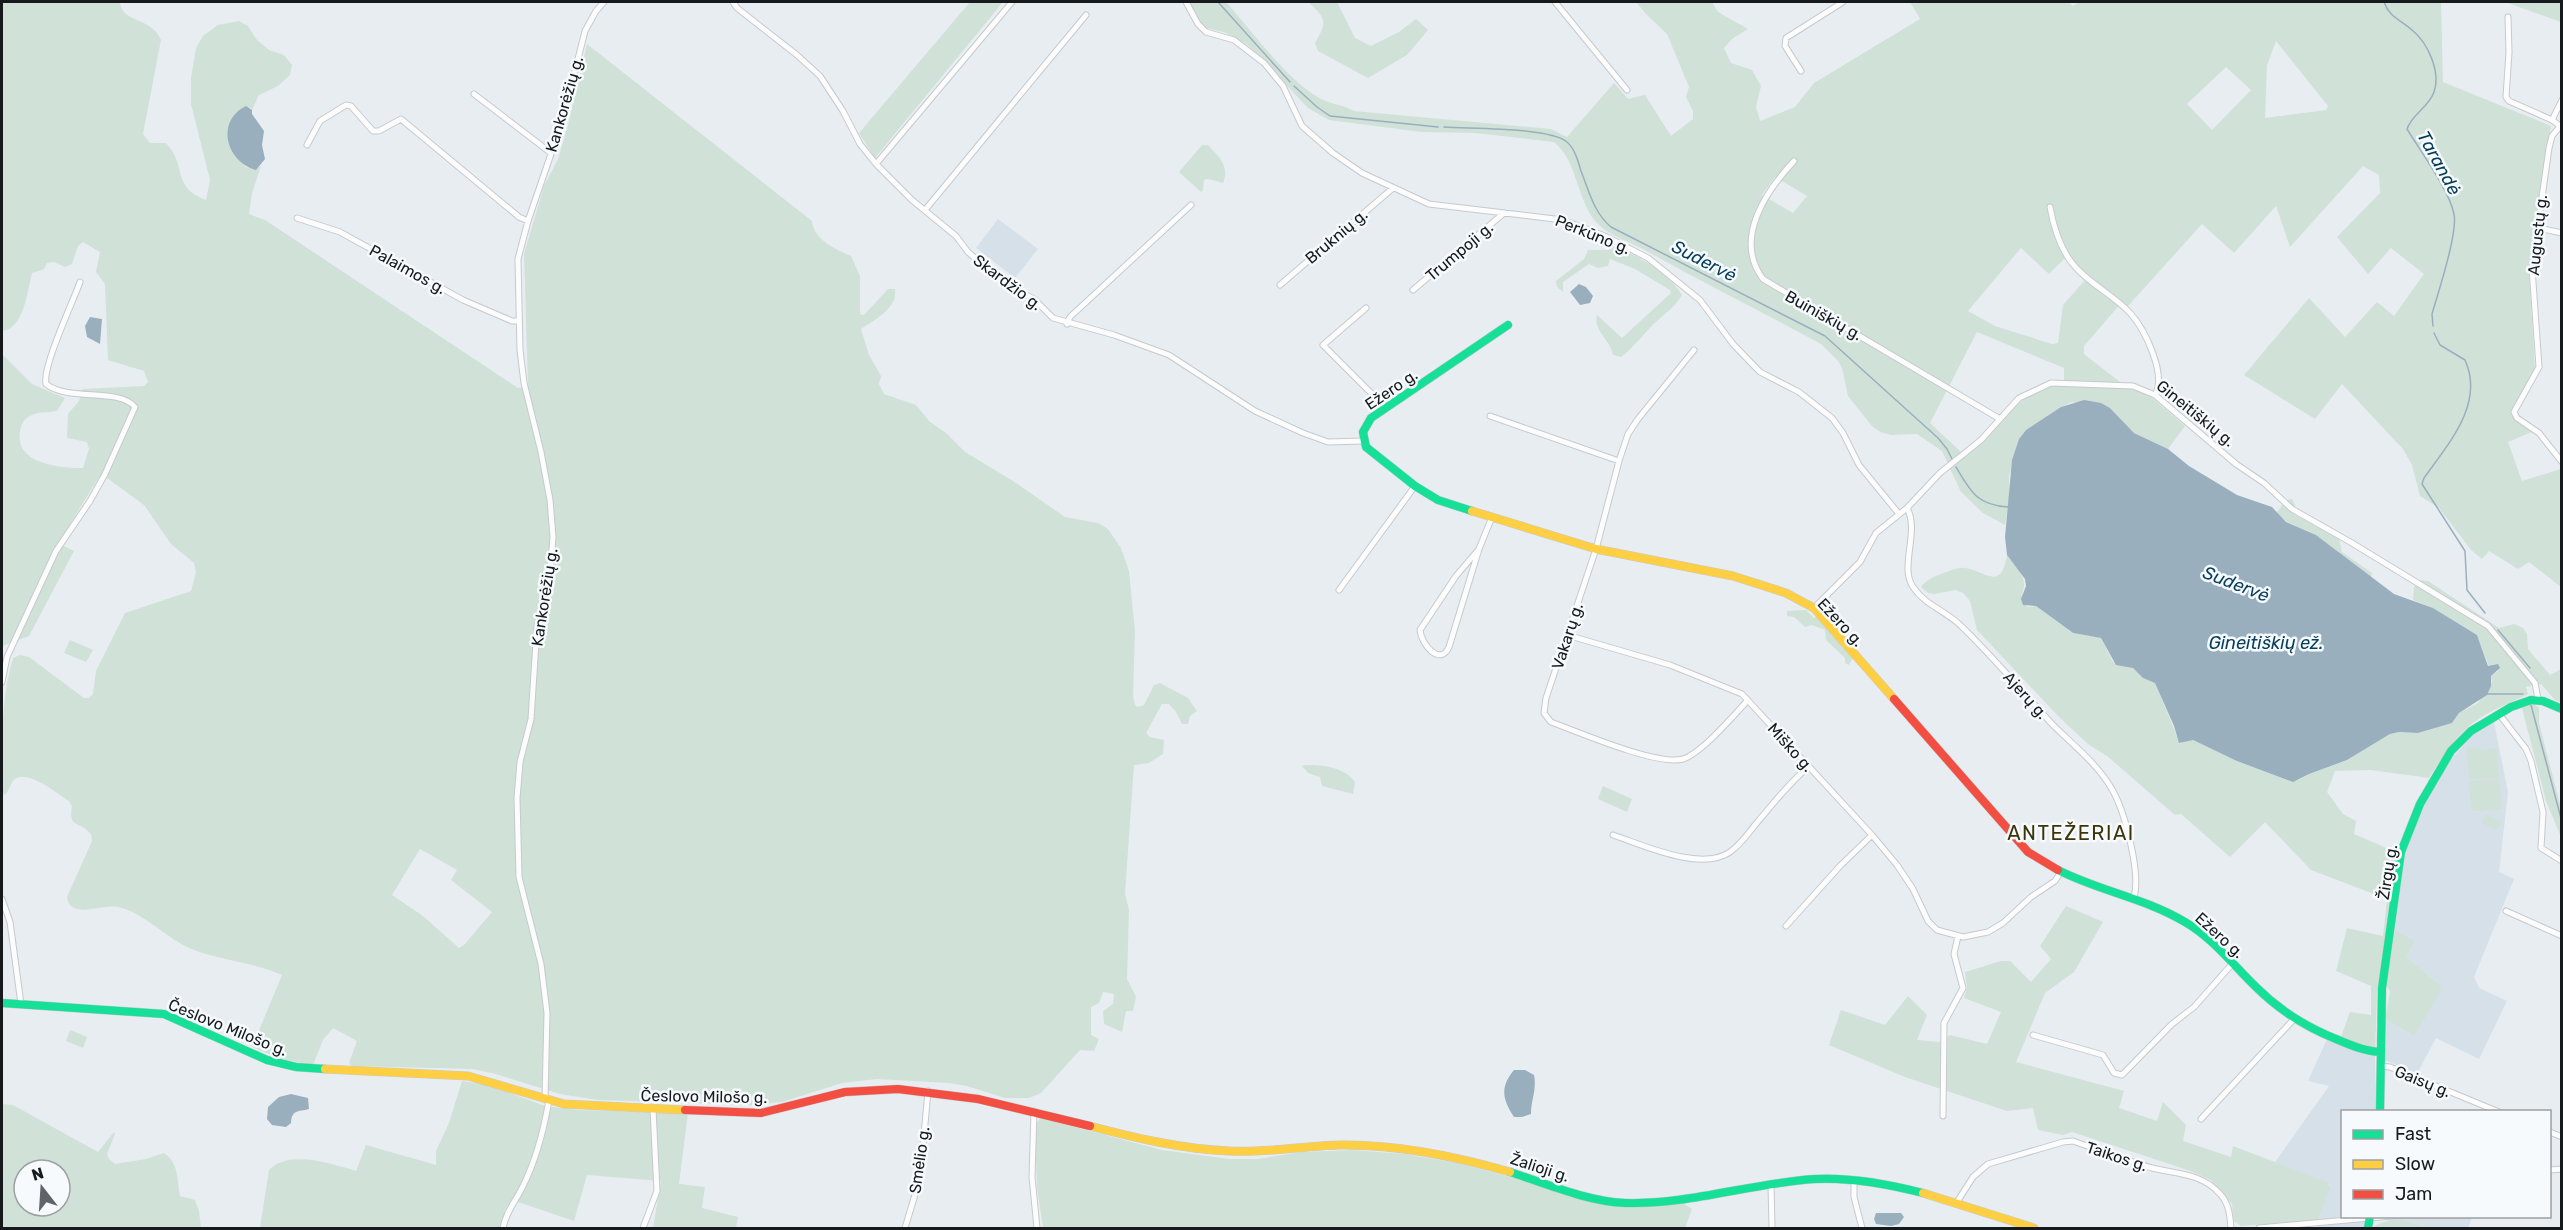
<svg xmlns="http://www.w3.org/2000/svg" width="2563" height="1230" font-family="Rubik,sans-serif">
<rect width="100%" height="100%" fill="#e8edf2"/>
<!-- built -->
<path fill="#d5e0e9" d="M998 219 1038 249 1015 278 976 248Z
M2494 722 2508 792 2499 872 2514 879 2474 977 2479 988 2507 1001 2479 1059 2436 1038 2417 1074 2385 1060V1019L2414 1036 2441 986 2407 957 2415 941 2395 929 2404 853 2426 802 2445 766 2472 736Z
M2327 1039 2375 1058 2376 1111 2342 1112V1216L2366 1217 2364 1228H2318V1220L2330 1185 2275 1162 2329 1086 2308 1081Z
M2402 1216 2472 1217 2468 1228H2429L2398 1218Z"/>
<!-- green -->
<path fill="#d0e1d8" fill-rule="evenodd" d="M2 2H120C122 24 151 16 161 40L143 134 150 143H166C188 167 171 187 206 200L210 180 191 104V78L196 48 203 36 218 25 239 21 248 26 257 40 269 50 284 55 292 65 290 75 278 86 259 95 252 110 250 107 236 156 246 167 256 169 261 166 252 193 249 214 265 220 518 388 528 386 524 254 544 186 558 159 568 125 587 44 812 221C814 240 835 249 851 256L860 276V314L864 315 888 289H895C898 308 875 320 861 329L869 355 881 376 879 384 884 394 916 405 929 421 946 433 965 452 1013 481 1065 517 1098 523 1108 529 1121 548 1129 571 1135 632 1133 696 1135 705 1138 707 1144 705 1154 685 1160 683 1188 698 1197 711 1190 716 1188 724H1182L1176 712 1169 704H1162L1146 733 1150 737 1164 740 1163 754 1149 763 1134 765 1125 894 1129 910 1127 979 1136 997 1133 1011H1126L1122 1032 1104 1024 1103 1011 1113 1004 1114 994 1103 992 1099 1003 1091 1007V1035L1099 1039 1094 1051 1080 1050 1041 1093 1029 1098H1005L967 1086 949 1083 877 1079 842 1083 782 1102 751 1105 598 1100 560 1094 492 1073 472 1069 352 1066 349 1063 357 1041 333 1028 323 1040 313 1065 281 1059 252 1047 282 975C254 962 223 961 194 950 169 941 144 912 118 907 102 904 70 920 67 897L92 841 91 834C79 820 68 829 72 806L69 801C58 794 24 766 13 781 10 785 9 790 6 794L2 795C2 749 0 702 13 658L20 655 29 657 84 698H89L93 694 96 671 125 613 191 591 196 572 194 563 171 544 144 505 107 478 99 477 62 537 64 546 74 551 29 636 2 646V354L32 384 65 398 57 411C48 413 38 411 30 416 23 419 22 424 20 431 14 464 60 468 83 468L89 449 87 442 67 438 68 414 79 401 83 389 144 386 148 382 144 371 108 360 105 284 96 272 100 252 83 242 78 246 72 264 65 267 54 262 47 263 44 269 32 273C27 292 24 329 2 331ZM420 849 457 870 451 880 492 912 464 945 459 948 423 916 392 895Z
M970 2H1003L875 158 859 133Z
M1190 2H1226C1254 33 1280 72 1316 96 1328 104 1342 104 1354 111L1551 129 1567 137 1614 83 1628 99 1645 95 1671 136 1693 119V111L1686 97 1689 87 1667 34 1646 14 1636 2H1712L1718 12 1748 29 1732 39 1724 48 1731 63 1752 70 1761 86 1756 107 1760 121 1795 107 1814 83 1920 19 1910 2H2069L2073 6 2079 2H2441L2443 82 2551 126 2529 269 2535 371 2512 411 2513 415 2534 431 2508 442 2522 481 2561 469V587L2529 562 2518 569 2489 551 2482 559 2471 550 2439 508 2420 496 2412 465 2403 449 2342 384 2315 419 2244 375 2309 298 2345 337 2377 302 2394 316 2424 274 2391 248 2368 274 2337 237 2380 193 2379 175 2363 166 2290 247 2276 206 2234 253 2202 224 2128 306 2122 302 2084 346V354L2129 389 2140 391 2150 396 2185 426 2168 449 2134 433 2110 408 2072 402 2061 407 2026 430 2019 439 2009 476V499L2005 525 1983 513 1961 492 1942 451 1917 434 1891 435 1880 432 1872 426 1848 396 1842 368 1838 361 1821 344C1762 312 1702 282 1643 249 1628 241 1612 237 1599 225 1576 203 1579 162 1554 142L1475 133 1421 132 1329 120 1308 108 1248 45 1224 32 1206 28 1199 22ZM2276 41 2328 106 2326 110 2265 118 2267 65ZM2226 67 2251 90 2212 130 2187 104ZM1775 177 1807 196 1793 213 1762 195ZM2021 248 2049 274 2065 258 2086 279 2063 305 2058 343 2052 344 1995 326 1968 311ZM1977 332 2064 368V384C2017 388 1998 431 1963 457L1960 451 1930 423Z
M1308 2H1337L1355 38 1371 46 1399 32 1416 19 1428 30 1407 55 1368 78 1318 51 1315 43C1327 22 1327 19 1308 2Z
M2505 2H2561V22Z
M1202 145H1208C1219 157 1230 166 1223 183L1208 179 1204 180 1203 190 1201 192 1179 172Z
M1612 245C1637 255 1668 272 1682 295 1674 308 1669 310 1659 319 1645 331 1636 346 1621 357L1613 355C1610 339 1593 331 1597 315L1622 338 1671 293 1670 290 1635 269 1610 259 1608 266 1598 268 1589 264 1563 282V292L1557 287 1556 281 1584 259 1588 250H1607Z
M2292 499 2295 505V515L2339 539 2342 552 2372 573 2371 578C2353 564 2336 549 2317 536 2304 527 2286 526 2277 512L2286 500Z
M2007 555C2017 568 2029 578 2022 594L2027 607 2036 606 2072 633 2101 638 2113 662 2133 668 2143 678 2155 682 2180 744 2187 739 2193 740 2238 761 2289 781 2298 780 2309 774 2347 760 2390 734 2399 732 2418 733 2452 723 2459 713 2478 703 2492 682 2491 676 2498 671 2499 666H2489L2477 635 2433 608 2413 600 2414 587 2420 580 2428 581 2499 628 2514 624 2523 628 2527 634 2528 649 2550 675 2561 669V703L2555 700 2541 684 2526 687 2528 694C2511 703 2493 709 2477 720 2456 735 2442 757 2429 778L2371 770 2335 771 2327 792 2343 814 2356 821 2354 834 2398 853 2387 937 2377 992 2375 1058 2339 1043 2350 1012 2371 1015V986L2336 971 2347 928 2383 936 2387 899 2311 870 2265 822 2230 857 2181 814 2175 815 2107 756 2088 744 2059 717 1977 630 1970 601 1963 593 1956 590 1934 594 1928 593 1921 587C1926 580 1933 577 1941 574 1948 572 1957 567 1965 568 1986 571 2001 592 2007 555Z
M1806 610 1814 618 1817 616 1853 657 1849 665 1845 663V658L1826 640 1825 630 1812 625 1805 627 1794 617 1787 616V611Z
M70 640 93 650 86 662 64 653Z
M2533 703 2539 708V723L2561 808V837L2546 801 2522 708Z
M2481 748 2482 750 2497 748 2499 778 2469 779 2467 749Z
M1306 765C1324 765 1344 767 1355 782L1353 794 1322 786 1320 777 1308 773 1302 766Z
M2499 779 2502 809 2472 811 2469 781Z
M1603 786 1632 799 1627 812 1598 799Z
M2486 814 2501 822 2497 830 2482 823Z
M2066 906 2103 922 2074 972 2045 993 2016 1062 2124 1091 2119 1108 2157 1121 2163 1102 2186 1125 2183 1141 2231 1157 2233 1146 2327 1182 2330 1187 2318 1220 2241 1226 2234 1221 2232 1204 2211 1180 2188 1170 2072 1132 2063 1135 2038 1130 2033 1108 2007 1111 1905 1077 1829 1045 1841 1010 1885 1025 1908 996 1927 1015 1917 1040 1939 1042 1950 1035 1987 1044 2001 1012 1964 998 1967 988 1965 972 2001 961H2010L2031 982 2051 959 2040 946Z
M2395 929 2415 941 2407 957 2441 986V991L2414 1036 2385 1019 2390 992 2386 985Z
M70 1030 87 1037 83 1048 66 1041Z
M462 1081 488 1085 545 1106 579 1110 688 1113 679 1184 705 1187 702 1208 738 1217 736 1228H653L661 1181 587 1175 574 1221 512 1200 505 1210 501 1228H260L269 1170C288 1149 333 1164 356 1171L366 1145 436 1165V1151L449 1123Z
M2 1104 13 1105 98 1152 114 1132 115 1134 107 1154 109 1159 115 1164 146 1159 164 1153C179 1163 177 1180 180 1196L195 1200 199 1211 201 1228H2ZM24 1170H60V1206H24Z
M1041 1118 1162 1150 1230 1159H1258L1301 1152 1353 1150 1404 1154 1458 1163 1533 1183 1580 1199 1618 1207 1682 1203 1692 1209 1685 1228H1043L1037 1187 1035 1129 1037 1122Z
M2398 1218 2429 1228H2372L2380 1223Z"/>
<!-- water -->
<path fill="#9aafbe" d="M246 106 252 110V114L264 131 262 145 265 159 256 170C226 162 215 121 246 106Z
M1579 284 1586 287 1593 296 1590 303 1580 305 1570 292Z
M90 317 102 319 100 344 87 337 85 326Z
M2084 400 2101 403 2110 408 2134 433 2168 449 2189 466 2237 495 2272 507 2286 522 2316 535 2394 594 2433 608 2477 635 2488 666 2498 664 2500 668 2491 676V686L2487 695 2459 713 2452 723 2418 733 2399 732 2390 734 2347 760 2309 774 2293 782 2237 761 2193 740 2179 743 2174 726 2155 683 2143 678 2133 668 2116 665 2101 638 2073 633 2036 606 2023 605 2021 599 2026 586 2025 579 2007 555 2005 537 2012 460 2019 439 2026 430 2061 407Z
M1514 1070H1525L1534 1075C1537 1089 1531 1100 1531 1114L1522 1117H1514C1502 1099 1500 1087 1514 1070Z
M291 1094 308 1098 309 1109C298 1112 292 1109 291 1123L286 1127 272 1125 267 1119 268 1107 279 1097Z
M1876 1213H1901L1904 1217 1899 1224 1891 1226 1876 1224 1874 1219Z"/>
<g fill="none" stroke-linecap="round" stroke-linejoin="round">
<!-- stream -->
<path stroke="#9aafbe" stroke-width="1.5" d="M1218 2 1290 82
M2384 2C2389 17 2401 20 2412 30 2428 43 2441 72 2434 92 2429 107 2412 114 2407 129 2421 152 2449 190 2454 214 2458 233 2438 293 2432 314L2433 326
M1294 86 1317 107 1330 116 1438 127
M1444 127C1470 129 1549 127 1567 142 1575 149 1578 161 1581 171 1589 191 1594 213 1611 227L1825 336 1938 438 1947 449 1952 459
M2434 333 2440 345 2465 360C2485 404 2448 444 2424 478L2422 484 2465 551 2467 590 2485 613
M1956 467C1971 492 1977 505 2008 507
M2498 630 2530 668
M2485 694H2523
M2531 705 2562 822"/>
<!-- street casing -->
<g stroke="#c6cacd" stroke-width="7">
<path id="street" d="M733 2 737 8 797 55 820 76 843 111 860 144 876 164 912 200 956 236 968 252 991 272 1009 286 1034 299 1053 318 1114 335 1169 355 1255 411 1303 433 1328 442 1363 441
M1186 2 1198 24 1206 32 1234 40 1264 63 1283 86 1302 126 1333 153 1362 173 1429 204 1563 220 1607 237 1648 258 1700 300 1733 344 1760 372 1799 392 1832 418 1843 433 1859 465 1899 514
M1555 2 1627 90
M2508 17 2509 52 2506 97 2509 101 2552 120 2560 126
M1801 71 1785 46 1786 38 1843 2
M474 94 551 153
M2552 120 2562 100
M2562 124 2552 136 2549 148 2532 268 2539 367 2514 412 2517 418 2539 433 2562 462
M307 145 320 121 346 105 351 106 373 131H379L401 119 519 217 528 221
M1794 161C1766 191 1733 239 1763 279L2000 419
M876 164 1012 2
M2050 207C2053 224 2059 244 2069 259 2085 282 2113 294 2131 314 2145 330 2167 375 2155 395
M925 210 1086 15
M297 218 340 232 463 300 512 321H519
M2538 228 2562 233
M1280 285 1393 188
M1413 290 1504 213
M1366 308 1323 345 1386 408
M1067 324 1070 317 1191 205
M1694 350 1638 419 1628 434 1619 461 1596 549 1546 698 1544 713 1551 722C1578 732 1657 766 1683 759 1702 753 1734 715 1748 700
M1490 416 1619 461
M1907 508C1920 531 1899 567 1913 587 1925 605 1944 610 1959 624 1992 655 2021 691 2052 724 2073 745 2098 764 2113 791 2125 813 2141 873 2134 897
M1479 549 1449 647C1440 667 1421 644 1420 630L1456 576 1479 549 1492 517
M1339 590 1415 486
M1814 608 1860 562 1876 533 1907 508 1940 473 1981 440 2019 398 2051 383 2133 386 2155 395 2236 464 2264 483 2292 509 2352 543 2488 626 2535 683 2538 699
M1567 635 1670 665 1742 694 1872 835 1897 865 1913 889 1928 921 1937 930 1963 937 1988 932 2003 923 2031 897 2055 881 2060 873
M2 682 7 657 56 551 90 501 105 474 135 407C118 387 69 402 46 384 42 367 73 302 80 282
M2499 714 2526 749 2531 761 2543 812 2541 848 2562 861
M1613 835C1643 845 1701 872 1730 852 1740 845 1748 834 1755 825 1772 805 1788 784 1808 767
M2 899 10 922 21 1004
M2506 911 2562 936
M1786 926 1840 866 1872 835
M2033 1035 2103 1055 2114 1073 2122 1075 2172 1024 2194 1007 2233 963
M2380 1066 2390 1067 2499 1112
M545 1099 547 1013 541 964 519 877 517 798 520 762 531 719 537 627 551 562 553 537 550 500 541 452 524 383 520 350 518 259 528 221 563 119 585 31 596 11 604 2
M1034 1111 1032 1177 1037 1228
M1943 1116 1944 1023 1963 988 1954 954 1958 936
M2201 1119 2294 1019
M2550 1132 2562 1137
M2550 1170 2562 1169
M1854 1181V1197L1862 1228
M1771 1184 1772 1228
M1957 1202 1973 1177 1988 1164 2063 1142 2073 1141C2099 1150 2126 1160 2152 1168 2176 1174 2202 1173 2220 1194 2229 1203 2230 1216 2231 1228
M503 1228C506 1211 516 1201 523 1186 536 1160 544 1129 549 1100
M643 1228 657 1191 653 1109
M905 1228 920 1178 928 1091
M2259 1228 2392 1216"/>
</g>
<!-- fast casing -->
<g stroke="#c6cacd" stroke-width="9">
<path id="fast" d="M1472 511 1438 500 1415 486 1366 447 1363 432 1371 418 1508 325
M2058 870C2099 891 2145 898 2185 922 2213 938 2233 965 2256 987 2279 1010 2306 1027 2336 1039 2350 1045 2364 1051 2380 1052
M2 1003 164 1014 267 1060 296 1067 325 1069
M2380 1112 2382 988 2401 852 2420 804 2451 751 2471 731 2511 707 2531 700 2543 701 2562 709
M1510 1172C1547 1184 1586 1201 1625 1203 1689 1205 1751 1183 1815 1179 1852 1177 1888 1184 1923 1193
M2368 1228 2370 1216"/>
</g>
<!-- slow casing -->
<g stroke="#c6cacd" stroke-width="9">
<path id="slow" d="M1472 511 1596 549 1733 576 1786 593 1814 608 1894 699
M325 1069 468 1076 564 1104 685 1110
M1090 1126C1135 1138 1182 1149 1229 1151 1266 1153 1303 1146 1339 1145 1398 1144 1455 1156 1510 1172
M1923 1193 2034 1228"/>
</g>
<!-- jam casing -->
<g stroke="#c6cacd" stroke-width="9">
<path id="jam" d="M1894 699 2028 852 2058 870
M685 1110 761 1113 845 1092 898 1089 978 1099 1090 1126"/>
</g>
<!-- street -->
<use href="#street" stroke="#fcfcfd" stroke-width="5"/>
<!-- fast -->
<use href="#fast" stroke="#16e098" stroke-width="8"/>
<!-- slow -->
<use href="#slow" stroke="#ffcf43" stroke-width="8"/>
<!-- jam -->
<use href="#jam" stroke="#f24e42" stroke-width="8"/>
</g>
<g text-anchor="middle" stroke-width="5" stroke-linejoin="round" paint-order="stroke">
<!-- street labels -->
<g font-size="16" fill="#171a1d" stroke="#f6fafd">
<text transform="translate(564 104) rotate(-74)" y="6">Kankorėžių g.</text>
<text transform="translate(1593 234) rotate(22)" y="6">Perkūno g.</text>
<text transform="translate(2537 235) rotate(-84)" y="6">Augustų g.</text>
<text transform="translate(1336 236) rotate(-40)" y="6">Bruknių g.</text>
<text transform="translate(1459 251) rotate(-40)" y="6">Trumpoji g.</text>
<text transform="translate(408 269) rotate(29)" y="6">Palaimos g.</text>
<text transform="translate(1008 282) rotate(37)" y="6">Skardžio g.</text>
<text transform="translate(1824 315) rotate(29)" y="6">Buiniškių g.</text>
<text transform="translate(1391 389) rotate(-34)" y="6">Ežero g.</text>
<text transform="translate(2196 413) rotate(39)" y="6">Gineitiškių g.</text>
<text transform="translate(544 597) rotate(-81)" y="6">Kankorėžių g.</text>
<text transform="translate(1841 622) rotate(47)" y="6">Ežero g.</text>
<text transform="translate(1567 636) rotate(-72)" y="6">Vakarų g.</text>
<text transform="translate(2026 695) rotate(48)" y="6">Ajerų g.</text>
<text transform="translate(1791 747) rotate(48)" y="6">Miško g.</text>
<text transform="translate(2387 872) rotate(-81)" y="6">Žirgų g.</text>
<text transform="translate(2220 935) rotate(42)" y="6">Ežero g.</text>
<text transform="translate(228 1027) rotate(22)" y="6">Česlovo Milošo g.</text>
<text transform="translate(2423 1081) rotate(22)" y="6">Gaisų g.</text>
<text transform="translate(704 1096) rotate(1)" y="6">Česlovo Milošo g.</text>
<text transform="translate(2117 1156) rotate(18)" y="6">Taikos g.</text>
<text transform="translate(919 1160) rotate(-82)" y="6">Smėlio g.</text>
<text transform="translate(1540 1167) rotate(18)" y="6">Žalioji g.</text>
</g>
<!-- water labels -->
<g font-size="18" font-style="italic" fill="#063d59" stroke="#f6fafd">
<text transform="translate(2439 163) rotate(61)" y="6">Tarandė</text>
<text transform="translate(1704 261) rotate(27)" y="6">Sudervė</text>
<text transform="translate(2236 584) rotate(21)" y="6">Sudervė</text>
<text x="2266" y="649">Gineitiškių ež.</text>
</g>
<!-- quarter labels -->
<g font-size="20" letter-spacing="1.5" fill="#3b350a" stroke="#f6fafd">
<text x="2071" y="840">ANTEŽERIAI</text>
</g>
</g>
<!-- border -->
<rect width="2563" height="1230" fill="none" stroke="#171a1d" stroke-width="6"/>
<!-- legend -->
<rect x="2341" y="1110" width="210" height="108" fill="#f6fafd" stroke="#9da0a3" stroke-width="1.5"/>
<rect x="2353" y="1130" width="30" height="9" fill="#16e098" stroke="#9da0a3" stroke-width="1.5"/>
<text x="2395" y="1140" font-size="18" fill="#171a1d">Fast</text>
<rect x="2353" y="1160" width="30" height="9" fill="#ffcf43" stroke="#9da0a3" stroke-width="1.5"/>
<text x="2395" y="1170" font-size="18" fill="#171a1d">Slow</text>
<rect x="2353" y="1190" width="30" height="9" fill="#f24e42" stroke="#9da0a3" stroke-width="1.5"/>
<text x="2395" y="1200" font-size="18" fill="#171a1d">Jam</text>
<!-- north arrow -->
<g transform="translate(42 1188) rotate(343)"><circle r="28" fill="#f6fafd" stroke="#9da0a3" stroke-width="1.5"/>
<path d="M0-4.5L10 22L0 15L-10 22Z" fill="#606468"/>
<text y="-9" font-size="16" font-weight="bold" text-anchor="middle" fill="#171a1d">N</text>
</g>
</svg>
